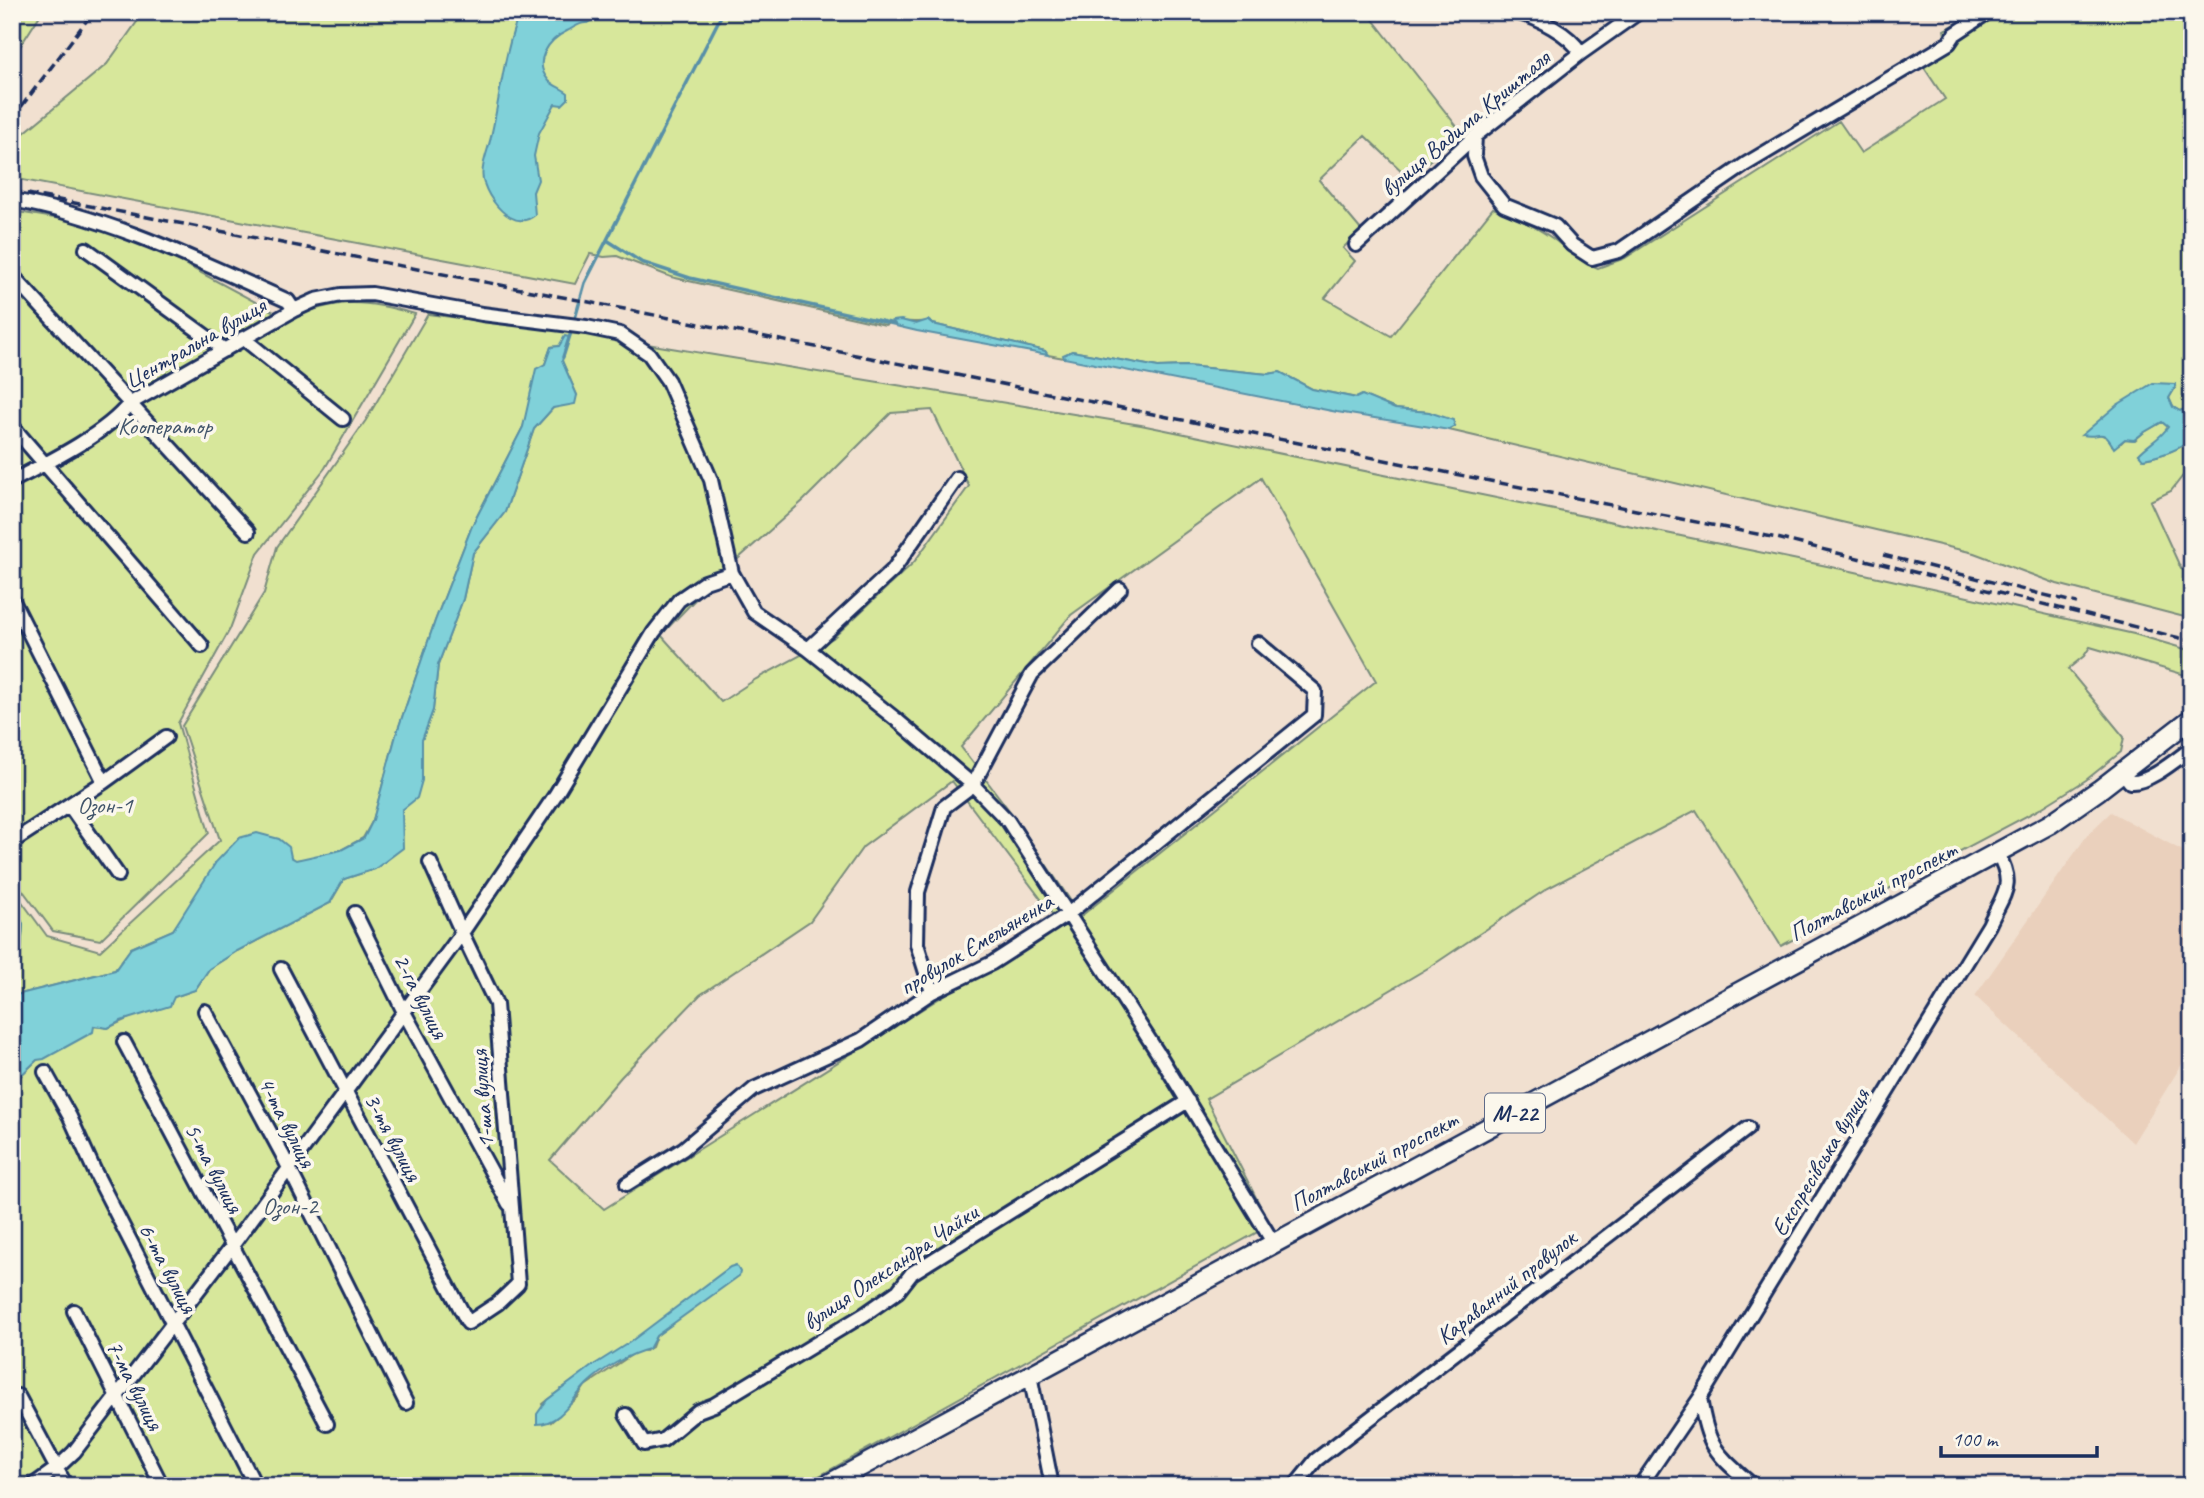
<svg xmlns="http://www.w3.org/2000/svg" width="2204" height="1498" font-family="Caveat,sans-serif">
<rect width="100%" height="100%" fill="#f1e0d0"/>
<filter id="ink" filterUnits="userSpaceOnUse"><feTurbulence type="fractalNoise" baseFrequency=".0143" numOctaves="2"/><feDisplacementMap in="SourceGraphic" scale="14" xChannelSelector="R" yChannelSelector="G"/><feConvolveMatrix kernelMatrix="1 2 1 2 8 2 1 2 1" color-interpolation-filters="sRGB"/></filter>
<g filter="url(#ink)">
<!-- built -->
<path fill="#ead0bc" d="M2111 812 2192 856V1048L2133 1143 1975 996 2088 834Z"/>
<!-- green -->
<path fill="#d7e79b" stroke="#798b7c" stroke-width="2" fill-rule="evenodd" d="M12 12H42L12 59Z
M144 12H1367L1462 133 1409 178 1365 136 1319 180 1361 230 1343 248 1355 261 1325 298 1391 336 1493 208C1514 216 1533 225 1552 238 1567 249 1580 261 1598 268L1625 258 1839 121 1861 153 1945 99 1917 57 1946 40 1944 30 1979 12H2192V406L2180 411 2173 407 2169 398 2175 388 2093 427 2082 435 2100 434 2111 439 2112 445 2121 443 2125 439 2135 440 2143 433 2162 422 2168 427 2162 436 2139 454 2144 459C2160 456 2179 450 2192 439V464L2171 491 2150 501 2181 569 2192 573V619L2057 584 1974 553 1449 430 1455 426 1429 412 1395 409 1362 395 1357 398 1312 389 1280 372 1268 374 1187 366 1158 367 1072 351 1064 355V358L1048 355 1045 351 933 324 928 321C912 325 899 317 885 325L671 277 617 256 604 257 590 254 575 284 12 178V143L107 64Z
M12 211 85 223 166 254 287 319C341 299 359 298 415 314L325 468 258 553 230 629 178 723 209 833 100 940 53 931 12 876Z
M428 314 592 335 1141 425 1851 571 2134 634 2192 651V677L2090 647 2084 656 2068 669 2124 737 2121 752 2086 780 2038 810 1781 946 1696 810 1548 888 1433 965 1206 1099 1270 1225 801 1486H12V1084L37 1060 93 1026 108 1028 174 997 195 990 209 969 237 951 330 903 344 879 375 869 402 810 422 780V740L433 710 438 665 463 599 473 553 505 512 534 429 553 408 577 395 562 361 559 346 551 347 523 427 472 526 435 621 396 735 373 820 363 838 341 850 308 859 295 860 291 857 200 892 173 930 131 948 115 970 12 996V954L21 952 23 924 12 902V888L47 936 100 951 220 840 182 726 264 593 277 547 366 420ZM932 410 969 486 914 562 833 638 756 679 721 702 661 635 711 583 804 500 891 413ZM1261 478 1376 681 1081 916 1012 814 961 747 1071 615ZM952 781 1059 923 604 1209 550 1160 621 1077 700 995 810 921 863 847ZM686 1313 656 1336 652 1347 645 1351 639 1350 585 1386 578 1397 551 1422 542 1404 547 1400C594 1364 634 1340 686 1313Z"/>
<!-- water -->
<path fill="#80d1d9" stroke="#5890a8" stroke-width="2" d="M520 12H590L593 16 592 20 587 23C579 22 574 28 567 31 548 40 532 62 549 81 554 86 562 88 568 93V99L562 105 555 104 539 133 534 156 538 180 533 192 535 215C528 221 519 222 510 217 498 210 486 194 483 179 480 166 490 146 492 132 501 92 504 51 520 12Z
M901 320 916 324 928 320 933 324 1045 351 1048 355 917 331 896 326 892 321Z
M565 336 569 337 562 361 577 395 575 404 553 408 534 429 505 512 473 553 463 599 438 665 433 710 422 740V780L417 798 402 810 403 848 375 869 344 879 330 903 237 951 209 969 195 990 174 997 170 1006 121 1021 108 1028 94 1026 93 1032 44 1059 37 1060 12 1084V996L115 970 131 948 173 930 216 862 239 838 257 833 279 839 289 847 291 857 296 860 341 850 364 838 373 820 396 735 435 621 472 526 523 427 536 369 545 364 551 347 559 346Z
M1072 351 1158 367 1187 366 1268 374 1280 372 1312 389 1356 398 1362 395 1395 409 1429 412 1453 420 1455 426 1449 430 1337 412 1064 358 1063 355Z
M2153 383 2175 384V388L2169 398 2173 407 2180 411 2192 406V439C2179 450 2160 456 2143 459L2139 454C2148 444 2160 439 2168 427L2162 422 2143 433 2134 440 2125 439 2114 448C2102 426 2101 439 2082 435L2117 405Z
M12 902 23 924 21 952 12 954Z
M736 1265 740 1272 739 1276 656 1336 649 1349C629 1354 602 1369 587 1384 572 1399 561 1424 537 1424V1414L547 1400 592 1366 630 1342 730 1267Z"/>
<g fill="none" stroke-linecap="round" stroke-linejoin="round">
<!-- stream -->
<path stroke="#5890a8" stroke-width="3.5" d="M607 240 641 262 690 278 894 324
M574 322 585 283 723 12
M563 357 572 329"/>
<!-- minor casing -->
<g stroke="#1b2f5e" stroke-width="18">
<path id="minor" d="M1516 12C1538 18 1569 33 1581 53
M1475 136 1474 156 1481 176 1504 205 1555 226 1572 245 1592 258 1619 251 1746 164 1949 43 1955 34 1988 12
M12 200C109 217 199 261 288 301L294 310
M1356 245 1475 136 1581 53 1639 12
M86 249 225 350
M12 275 248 532
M243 338 343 419
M12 426 202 646
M12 481C47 463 106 434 129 404L294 310 316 300 341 295 372 294 482 314 586 327 620 334 649 354 668 381 711 480 732 573
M12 599 104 782
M808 649 893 570 957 478
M2122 772 2130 782C2148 784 2177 759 2192 748
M69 805 118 875
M12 842 104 782 166 737
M355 913 404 1012 509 1204
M281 969 468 1323 498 1303 518 1284 496 1004 462 933 430 862
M932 992 917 944 918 892 944 807 973 785 1032 674 1120 589
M205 1011 282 1154 406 1403
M124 1042 327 1424
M45 1072 70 1117 95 1172 254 1483
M627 1184 683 1149 754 1089 861 1040 932 992 992 963 1068 914 1314 715 1315 691 1258 643
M74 1311 158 1478
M1030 1375 1052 1486
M18 1396 66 1486
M1700 1398C1708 1449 1716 1453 1753 1486
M626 1415 644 1444 663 1440 698 1411 714 1405 865 1314 898 1291 912 1273 1188 1101
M32 1486 57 1468 74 1452 232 1246 462 933 556 794 654 632 679 600 705 582 732 573 754 612 808 649 898 721 973 785 1008 821 1163 1061 1274 1244
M1295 1486 1316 1460 1748 1128
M1640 1486 1700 1398 1989 925C2004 892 2016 886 1997 852"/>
</g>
<!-- highway casing -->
<g stroke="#1b2f5e" stroke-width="23">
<path id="highway" d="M825 1486 2050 824 2099 790 2192 718"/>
</g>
<!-- minor -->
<use href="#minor" stroke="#fbf7ec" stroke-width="12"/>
<!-- highway -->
<use href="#highway" stroke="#fbf7ec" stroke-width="18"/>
<!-- rail -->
<path stroke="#1b2f5e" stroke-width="3.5" stroke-dasharray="10 5" stroke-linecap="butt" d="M12 119 93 12
M12 191 599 304 1777 538 2192 641
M1883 555 2077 603"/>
</g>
</g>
<g text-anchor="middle" stroke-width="7" stroke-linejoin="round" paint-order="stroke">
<!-- shield labels -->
<rect fill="#fbf7ec" stroke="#5e6b89" stroke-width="2" x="1485" y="1093.5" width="60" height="39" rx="5"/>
<g font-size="23" font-weight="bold" fill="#1b2f5e">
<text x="1515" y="1121">М-22</text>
</g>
<!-- street labels -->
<g font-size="24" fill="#1b2f5e" stroke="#fbf7ec">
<text transform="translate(1465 123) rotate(-40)" y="8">вулиця Вадима Кришталя</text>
<text transform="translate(195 343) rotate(-30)" y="8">Центральна вулиця</text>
<text transform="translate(1873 891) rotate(-28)" y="8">Полтавський проспект</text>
<text transform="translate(976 944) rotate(-31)" y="8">провулок Ємельяненка</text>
<text transform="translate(421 996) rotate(63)" y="8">2-га вулиця</text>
<text transform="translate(482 1099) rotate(-94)" y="8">1-ша вулиця</text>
<text transform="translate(287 1122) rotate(63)" y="8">4-та вулиця</text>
<text transform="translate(393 1137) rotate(62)" y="8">3-тя вулиця</text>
<text transform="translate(1374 1161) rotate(-28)" y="8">Полтавський проспект</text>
<text transform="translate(1820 1162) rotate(-59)" y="8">Експресівська вулиця</text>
<text transform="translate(214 1168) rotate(62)" y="8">5-та вулиця</text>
<text transform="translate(890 1267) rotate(-34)" y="8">вулиця Олександра Чайки</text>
<text transform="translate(168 1268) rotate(62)" y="8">6-та вулиця</text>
<text transform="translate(1506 1287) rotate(-38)" y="8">Караванний провулок</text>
<text transform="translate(135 1385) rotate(63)" y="8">7-ма вулиця</text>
</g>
<!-- park labels -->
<g font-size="24" fill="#41546a" stroke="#fbf7ec">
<text x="165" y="434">Кооператор</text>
<text x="105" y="813">Озон-1</text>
<text x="290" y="1214">Озон-2</text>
</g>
</g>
<!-- margin -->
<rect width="2204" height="1498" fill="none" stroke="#fbf7ec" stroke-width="42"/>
<rect x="21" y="21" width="2162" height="1456" fill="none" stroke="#1b2f5e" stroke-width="2.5" filter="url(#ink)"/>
<!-- scale -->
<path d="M1941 1446v10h156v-10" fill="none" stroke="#1b2f5e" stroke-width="3.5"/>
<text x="1952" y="1446" font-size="21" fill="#1b2f5e" stroke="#fbf7ec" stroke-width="5" paint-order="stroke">100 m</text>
</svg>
